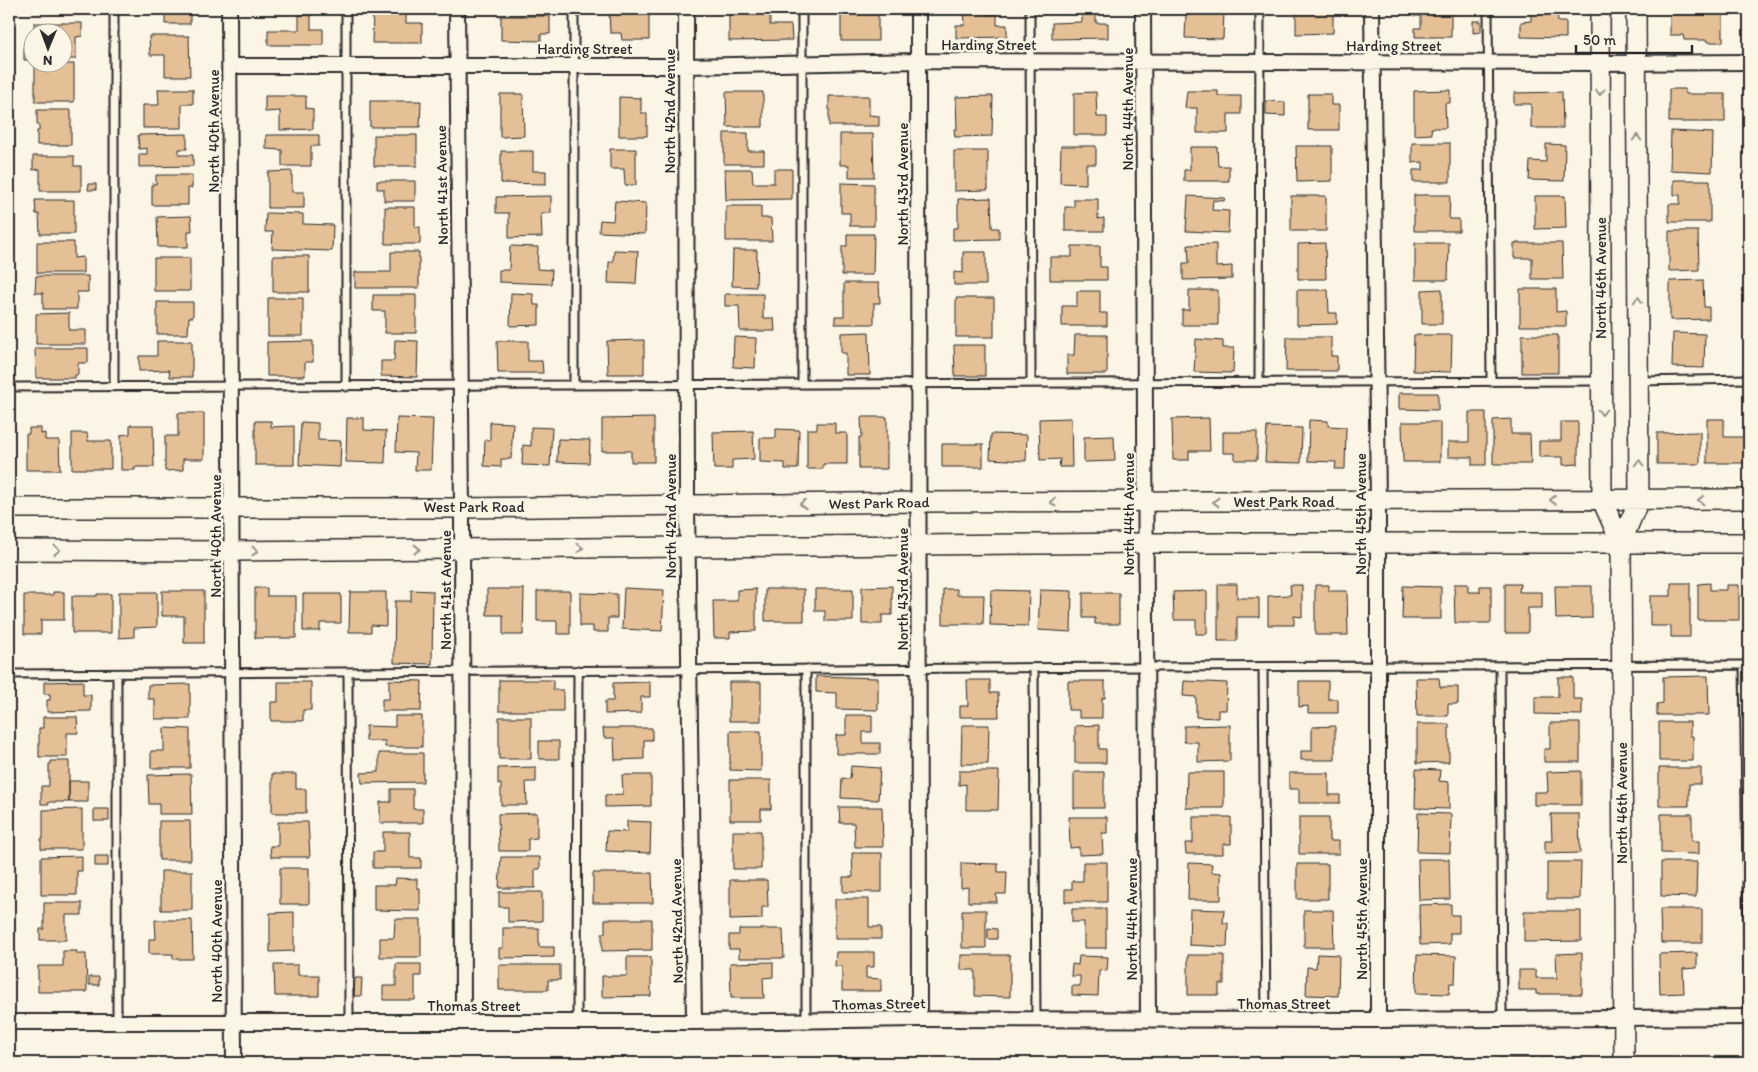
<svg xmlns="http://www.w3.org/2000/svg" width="1758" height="1072" font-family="Itim,sans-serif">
<rect width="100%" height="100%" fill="#fcf5e5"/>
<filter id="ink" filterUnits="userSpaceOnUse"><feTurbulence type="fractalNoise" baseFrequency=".02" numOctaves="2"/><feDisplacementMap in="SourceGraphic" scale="10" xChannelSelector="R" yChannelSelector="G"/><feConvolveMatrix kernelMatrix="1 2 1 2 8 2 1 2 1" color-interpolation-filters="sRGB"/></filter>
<g filter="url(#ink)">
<!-- building -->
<path fill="#e5c096" stroke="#2b2b2b" d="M38 9H79H72V11L38 12Z
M165 9H190V24H165Z
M268 9H314V10H268Z
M379 9H406V23H422V43H372L373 10Z
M609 9H649V40H622L621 33H610Z
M729 9H770V25H791L792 40 729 41Z
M841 9H878V41H841Z
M964 9H988V15L997 14V25H1007V37L956 38V25H965Z
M1192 9H1224L1223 39 1185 38 1186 15H1192Z
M1296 9H1333V33L1296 34Z
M1414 9H1451V37H1415V28H1421V16H1414Z
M1531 9H1557L1558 22H1566V38L1521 37V22L1531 21Z
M1670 9H1714V12H1723V42H1707V40H1684L1683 35H1670Z
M1082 11H1096V23H1108V38L1052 39V23L1082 22Z
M299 15H311V29H323V45H268V30H299Z
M501 16H550V34H541V41L501 40Z
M1473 21H1481V32L1473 33Z
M34 23H82V36L76 37V59H62V32H34Z
M149 36H189L190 76H165V55H150Z
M24 45H32V60H24Z
M35 64H74V102H35Z
M158 89H193V104H182V128H143V105H159Z
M1669 89H1685L1686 94H1725V122H1669Z
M1450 90V103H1445L1446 128H1431L1432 134 1414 135V91Z
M1187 91H1218V96H1241V114H1228V133H1197V108H1185Z
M726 92H763V127H727Z
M1096 92 1097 117H1107V135H1074V93Z
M1562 92 1563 128H1531V104H1514V93Z
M500 94H523L524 136 500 137Z
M1308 94H1331V105H1339V130H1308Z
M265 96H306V108L313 109V129L280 130V111L265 112Z
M829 96H869V115L879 116V126H829Z
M993 96 992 136 955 137 954 129H957L956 97Z
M619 97 641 98V113H647V136H619Z
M370 101H421L420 127H370Z
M1266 101 1285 102V116L1266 115Z
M37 110H71V145H37V131H39V125H37Z
M1671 131 1713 133 1712 172 1670 170Z
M724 133H748V151H764V164H724Z
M187 134V149H179V155H193V166L139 167V154H147V148L139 149 138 135Z
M840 134H873L874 177H849V165H840Z
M266 135H319V146H311V166H282V150L266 149Z
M374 135H417V166H374Z
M1412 143H1450V182H1413V170H1423V162L1412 163Z
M1546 144 1565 145 1564 181 1529 180 1530 161 1546 162Z
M1061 146H1096V164H1086V184L1060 183Z
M1296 146H1332V181L1297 182Z
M1190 147H1217L1218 166H1229V181H1184V170H1190Z
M610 149H636V185H625L624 169H610Z
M501 151H533V171H546V184L501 183Z
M954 151H988V190L954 191Z
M33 156H74V166H81V191H40V169L33 170Z
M725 169H752L753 183H774V169H792V199L726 200Z
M292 171V192H304V208H268V172Z
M156 175H192V188H188V205H152V184H156Z
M1674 180H1710V222H1669V204H1680V195H1674Z
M377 181H415V201H384V189H377Z
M841 183 874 184V226H850V213H841Z
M89 184H96V190H88Z
M1414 195H1450L1449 219H1459V231H1414Z
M551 196V213L541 214 542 237 509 238V213H496V197Z
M1188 196 1225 198 1224 201 1213 200 1212 210 1229 211 1228 233 1186 231Z
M1291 196H1326V231H1291Z
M1535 196H1565L1566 228 1535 229Z
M991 198 992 228H999V239L953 240V228H958V199Z
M1074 199H1098V219L1104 218V231H1065V207H1074Z
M35 200H74V234H40L39 214H36Z
M615 201 646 203 645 234 599 232 600 220 613 221Z
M726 206H761V218H771L772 241H726Z
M385 207H415V227H420V244H385Z
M266 213 303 214V224L333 225 332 251 272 249 273 232H265Z
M191 216 192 231H188V247H158L157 217Z
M1669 231H1698L1699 270 1669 271Z
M847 234H874L873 275H842V246H847Z
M37 242H74V258L83 257V273H37Z
M1325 243 1326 279H1298V244Z
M1415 243H1449L1448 280H1415Z
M1514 243H1562L1563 279H1532V258H1514Z
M1216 244V267L1232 266V279L1183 280V263H1189L1188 245Z
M510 246 538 247 537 269 552 270 551 284 499 282V270H509Z
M1072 246H1100V267H1107V280H1050V257H1072Z
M614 250 638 251 636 284 608 283 609 262H613Z
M733 250H757L756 287 732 286Z
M391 252H419V288H355V272H391Z
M963 252H986V285H954V272L963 273Z
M273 256H309V292H273Z
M154 258H190V291H154Z
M36 276H88V292H77V309H43V293H35Z
M1703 280 1704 307H1709V319L1670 320V281Z
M844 283H879L880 303H874V324H835V316H844Z
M1442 289V324H1422V290Z
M1520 289H1556V312L1566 311V326H1520Z
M1189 290H1218V325H1182V310H1189Z
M1297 290H1328L1329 313H1337V324L1297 325Z
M1077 291H1100V313H1107V326H1062V306H1077Z
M511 293 533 294 534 305H539V325L510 326Z
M725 294H763V318H774L775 331H740L739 306H725Z
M373 295H416V333H385V311H373Z
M268 298H303V336H268Z
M956 298H994V337H956Z
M157 302H193V317H189L188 334H157Z
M69 313V330H86V344H36V314Z
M869 332 870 375H846V353H841V333Z
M1673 333 1705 334 1704 368 1672 367Z
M1075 335H1107V374H1067V355H1074Z
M1414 335H1452L1451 372 1413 371Z
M1522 335H1558V373H1522Z
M734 337 756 338 755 368 733 367Z
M1287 337H1331V356H1337V371H1286Z
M1196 339 1223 341V348H1234L1233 373 1194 372Z
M395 340 418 341 417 377 381 376V361H394Z
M644 340V374H608L607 341Z
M157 341H192V377H170L169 370 139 371V356H157Z
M313 341V362H305V376H267V342Z
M497 341H528V361H542L543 373H498Z
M954 345H985V376H955Z
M35 348H88V363H78V375H75V378H36Z
M1399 393H1438V410L1399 409Z
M1469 412H1486V465H1472V457H1448V442H1469Z
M178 413H204V459H183V470L165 471V436H178Z
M861 417H887V469H859V437H862Z
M347 418H364V430L386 431 385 463 346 462Z
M397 418 433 419 431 470H415L416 453 396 452Z
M654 418V462H631V451H602V419Z
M1071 418 1072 467H1059L1060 459 1040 460 1039 419Z
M1209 418 1210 451H1189V460H1173L1172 419Z
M1511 419V434H1530L1531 464H1493V420Z
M1707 419H1724V437H1746V463H1707Z
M1309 420 1328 421V426L1346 427 1345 469H1335L1336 462 1308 461Z
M255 421H271V427L294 426V465H255Z
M301 422 318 423V440L341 441 340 467 299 465Z
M490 422 513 423 511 459H501V467L484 466 485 440H490Z
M1402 422H1440V462H1403Z
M1561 422H1578V464L1563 465V457H1539V441H1561Z
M817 423H835V433H847V464H823V469H807V429H817Z
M130 425H153L154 467H135V470H121V435L130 434Z
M531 427 552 428 550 466 522 465 523 445 531 446Z
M1267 427 1302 428 1301 463 1265 462Z
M29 428H41V434L45 433V440H59L60 470H26V434H29Z
M776 429 799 430 798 469H785V463L760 462V438H776Z
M753 431 754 459 732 460V469H714L713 432Z
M1223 432H1257V460H1235V453H1223Z
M1700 432V464H1657V433Z
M72 433H87L88 441H111V469H72Z
M991 434 1027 435 1026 461 990 459Z
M1114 436 1115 461 1084 462V437Z
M558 439 590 440 589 463 557 462Z
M942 444H983V467H942Z
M1671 583H1690V637H1671V626H1650V596H1671Z
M1710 583V590H1726V585H1739V620H1698V584Z
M1218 584H1237V598H1259V617H1237V641H1218Z
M1454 584H1468V592H1480V586H1491V623H1455Z
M1505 584H1520L1519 592H1542V608H1528V633H1505Z
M1290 585H1302V617L1294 616V625H1268V596L1291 595Z
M1315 585H1329V591H1347L1348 635H1315Z
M892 586V615H882V624H862V587Z
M1403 586 1441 587V619H1402Z
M1555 586H1592V618L1556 619Z
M255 588H267V596H296V638H255Z
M624 588 664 590 662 631 622 629Z
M487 589H524L523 635H503V615H487Z
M756 589V631L730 632V638H714L713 601H737V590Z
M765 589H804V621H765Z
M815 589H853V621H825V611H815Z
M943 589H957V595H984L983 624H943Z
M411 590 433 591 432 664 394 663 395 601H411Z
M991 590 1029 591 1028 626 990 625Z
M1040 590 1072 591 1071 632 1038 630Z
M162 591H204V643H184V616H162Z
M537 591H570V634H557V621H537Z
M1207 591V634H1196V620H1174L1173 592Z
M53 592H64V620H41V634H24V595H53Z
M119 592H157V627L134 628V637L119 638Z
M350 592H386V626L371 625V632H349Z
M580 593 617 594V618H608V632H593V626H580Z
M1083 593H1119V624H1095V618H1083Z
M97 594H111V633H72V596H97Z
M303 594H341V623H320V631H303Z
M816 676 878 678V710L837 709V693L816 692Z
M1708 676 1709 715H1657V704L1663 703V677Z
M1558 677H1573V699H1582V715L1535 714V697H1558Z
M1416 678H1439L1440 687H1458V704H1448V716H1417Z
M389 680 422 681 421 711H382V699H389Z
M499 680H553V690H563V711H499Z
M967 680H990V693H998L999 717H960V706H968Z
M83 681V695H91V711L47 712V700H50V694H44V682Z
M1068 681H1105V698H1102V718H1079V710H1068Z
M1184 681 1227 683 1226 710H1218V718L1196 717V697L1183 696Z
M1299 681H1328V699H1338V713H1308V706L1299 707Z
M278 682H311V710H303V721H271V702H278Z
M650 682V697H641V713L605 714V701H613V683Z
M729 682H761V721H729Z
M190 684V719H155V699H148V685Z
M846 715H872V732H863V743H880V754H836V735H846Z
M395 716H422V747H385V741H366V726L395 727Z
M43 717H77L78 733H67V757H39V728H43Z
M499 717H531V759H499Z
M1659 722H1690V736H1693V761H1659Z
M1550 723H1580V762H1544V749H1550Z
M1417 724H1449V762L1417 763Z
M962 725H989L988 764H961Z
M1099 725V749H1106V763H1075V726Z
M1230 725V761L1198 762V742H1184V726Z
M1335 726V760H1301V751H1312V727Z
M164 728 190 729V768H151V751H164Z
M603 728H652V740H644V759L615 760 614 738H604Z
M730 731H761V771L730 770Z
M539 741H559V759H539Z
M379 753H423V782L362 783 361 773 379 772Z
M51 761H69V802H49V804H41V786H49V764H51Z
M851 766 880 768 878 800 841 798 842 778 850 779Z
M536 767V782H526L527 805H501V784H498V768Z
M1659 768H1701V784H1689V806H1659Z
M1416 769 1440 770 1439 781 1449 782V809L1415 808Z
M959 771H999L998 810H966V784L959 785Z
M1581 771V805H1534V792H1548L1547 772Z
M1074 772H1104V808H1074Z
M1187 772H1224V808H1186Z
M1289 773H1329V795H1340V803H1299V789H1289Z
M191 774 192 814H159V804H149L148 775Z
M272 774H296V789H306V813H272Z
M622 775H651V806L605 807V795L623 794Z
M730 780H771V809H761V820H730Z
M69 781H88V802H69Z
M391 789H413V809H423V823H380V802H391Z
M839 807H882L883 847H855L854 823H840Z
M82 809V849H41V839H43V810Z
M94 809H109V821H94Z
M537 813V838L528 839V851H499L498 814Z
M1418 813 1451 814 1450 853 1417 852Z
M1551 814H1579L1580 853 1545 854V841H1552Z
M1661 814H1692V841H1699V854L1661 853Z
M1069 817H1107V833H1102L1103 854 1079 855V847L1070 848Z
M1193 817H1231V844H1223V854H1186L1185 843H1193Z
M1299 817H1329V841H1339V854H1299Z
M159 821H190L191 860H159Z
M627 821 651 822 650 853 606 851 607 831 627 832Z
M278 822H308L310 857H271L270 846H278Z
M733 831H761V869H733Z
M383 832H410V858H421V868H373V852H383Z
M852 853H882V892H843V877H853Z
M82 856V871H77V895H41V857Z
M95 856H108V866H95Z
M501 857H540V869H535V888H499Z
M1418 859H1449L1450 899 1419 900Z
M1083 862H1107V902H1065V889H1072V881H1083Z
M1547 862H1581L1580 899H1547Z
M1661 862H1697L1696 897 1661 896Z
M961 863 998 864V872H1007L1006 894H996L997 902H968V887L961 888Z
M1189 863 1212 864 1211 872 1221 873V900H1188Z
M1297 864H1328V899H1297Z
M280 868H309V904H280Z
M161 871H192V910H161Z
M593 873H652L653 903H593Z
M396 878 417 879V888H420V911L374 910V885H395Z
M730 880H767L768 907H762V919L730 920Z
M499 892H542V921L508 922V907H499Z
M835 899H869V927H881V939H835Z
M44 903H82V915H66V940H40V929H44Z
M1451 904V915H1459V933H1450V944L1420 945 1419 905Z
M1072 909H1106V948H1084V922H1072Z
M1190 909 1224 910 1223 923H1228L1227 947 1189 945Z
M1660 909H1702V943H1661Z
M962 910H986V948H962Z
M1304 910H1333L1334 947H1304Z
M1524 911H1581V941L1524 942Z
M294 912V951L270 952V913Z
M395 919H421V957H380V938H394Z
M605 919H652V950L602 951V933H605Z
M155 920H192L193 959H173V954H149V939H156Z
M503 928H539V947H554V957L499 958V948H503Z
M988 928 997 929V939H988Z
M739 929H783L784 958H739V949H729V935H739Z
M63 951H77V954H86L87 992H38V966H63Z
M836 952H874V967H866V978L881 979V991H842V966H835Z
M1582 953V994H1536V990H1519V970H1536V978H1557L1556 954Z
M1697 953V968L1683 969 1684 993 1660 994 1659 954Z
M1317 954 1339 955 1338 996 1306 995 1307 967 1316 968Z
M961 955H1010V997L975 996V970H961Z
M1188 955H1224V984H1219V995H1188Z
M1417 955 1456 956 1455 983H1450L1449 994 1416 993Z
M1079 956 1108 957 1107 971 1099 970 1098 996 1072 995V986H1080V976H1071L1072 964 1078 965Z
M627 957H651V996L602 997V976H627Z
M773 962V977L763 978 764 998H731L730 963Z
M396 964H421V976H415V1000H383V986H396Z
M274 965H298V975H319V996H275Z
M499 965H560V980H548V990H499Z
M89 977H99V985H89Z
M355 978H362L361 996H354Z
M1454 1058H1489V1063H1454Z
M1499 1058H1534V1063H1499Z
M1541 1058H1578V1063H1541Z
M1289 1059H1301V1063H1289Z
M1358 1059H1395V1063H1358Z
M1746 1059V1063H1709V1060Z
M1310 1060H1348V1063H1310Z
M1440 1060V1063H1409V1061Z
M1661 1060H1700V1063H1661Z
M1170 1061H1210V1063H1170Z
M530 1062H564V1063H530Z"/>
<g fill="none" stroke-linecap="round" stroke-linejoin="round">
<!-- lane casing -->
<g stroke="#2b2b2b" stroke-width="11">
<path id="lane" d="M114 9V387
M346 9V387
M574 9V384
M1030 9 1031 383
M1488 9 1491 382
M1638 381 1749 379
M1259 382 1260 9
M802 384V9
M9 387 1601 381
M1744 665 1749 1017
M1500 666 1502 1019
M1263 667 1266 1020
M1034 668 1036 1020
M806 669V1021
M348 672 349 1022
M9 674 1146 667 1749 665
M117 674V1022
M577 1022 578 670"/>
</g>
<!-- street casing -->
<g stroke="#2b2b2b" stroke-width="18">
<path id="street" d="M229 9 234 1063
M457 9 462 508 463 1022
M686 9 687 506 694 1022
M918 9 919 1019
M1143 9 1148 1020
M1372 9 1378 502V1020
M230 66H686L918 61 1600 63 1749 62
M9 1022H694L919 1019 1378 1020 1749 1017"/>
</g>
<!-- secondary casing -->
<g stroke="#2b2b2b" stroke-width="22">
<path id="secondary" d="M1600 9 1602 500 1621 543
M9 508H462L920 502 1749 499
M9 550 232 551 1146 543H1749
M1624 1063 1621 543 1639 500 1636 9"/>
</g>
<!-- lane -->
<use href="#lane" stroke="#fcf5e5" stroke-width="7"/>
<!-- street -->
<use href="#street" stroke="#fcf5e5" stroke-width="14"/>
<!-- secondary -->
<use href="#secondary" stroke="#fcf5e5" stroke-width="19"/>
</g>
<!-- one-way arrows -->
<defs><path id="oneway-chevron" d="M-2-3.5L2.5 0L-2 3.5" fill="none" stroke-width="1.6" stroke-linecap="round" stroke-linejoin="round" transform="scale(1.25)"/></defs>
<g stroke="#949088">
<use href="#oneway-chevron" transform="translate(1600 92) rotate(90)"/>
<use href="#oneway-chevron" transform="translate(1637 138) rotate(-90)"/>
<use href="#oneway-chevron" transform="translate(1638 300) rotate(-90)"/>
<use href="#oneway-chevron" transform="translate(1602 412) rotate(90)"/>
<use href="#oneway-chevron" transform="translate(1639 463) rotate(-90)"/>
<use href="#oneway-chevron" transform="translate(1553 500) rotate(179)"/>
<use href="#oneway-chevron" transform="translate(1701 500) rotate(180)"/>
<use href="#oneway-chevron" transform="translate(1053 502) rotate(180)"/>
<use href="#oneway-chevron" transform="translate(1216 502) rotate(-180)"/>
<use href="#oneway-chevron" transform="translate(803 504) rotate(179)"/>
<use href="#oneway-chevron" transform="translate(580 548) rotate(-1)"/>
<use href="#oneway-chevron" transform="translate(417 549)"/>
<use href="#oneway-chevron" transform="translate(57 550)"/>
<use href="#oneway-chevron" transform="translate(255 551)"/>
</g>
</g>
<g text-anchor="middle" stroke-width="5" stroke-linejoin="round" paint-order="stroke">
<!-- street labels -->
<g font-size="15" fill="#2b2b2b" stroke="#fcf5e5">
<text x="989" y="50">Harding Street</text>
<text x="1394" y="51">Harding Street</text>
<text x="585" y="54">Harding Street</text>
<text transform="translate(1128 109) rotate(-90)" y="5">North 44th Avenue</text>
<text transform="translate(670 111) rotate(-90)" y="5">North 42nd Avenue</text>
<text transform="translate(214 131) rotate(-90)" y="5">North 40th Avenue</text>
<text transform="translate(903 184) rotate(-90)" y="5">North 43rd Avenue</text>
<text transform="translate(442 185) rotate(-91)" y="5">North 41st Avenue</text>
<text transform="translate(1601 278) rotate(-90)" y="5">North 46th Avenue</text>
<text x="1284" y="507">West Park Road</text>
<text transform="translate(879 503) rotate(-1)" y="5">West Park Road</text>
<text x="474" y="512">West Park Road</text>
<text transform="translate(1129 514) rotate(-90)" y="5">North 44th Avenue</text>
<text transform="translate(1361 514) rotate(-90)" y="5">North 45th Avenue</text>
<text transform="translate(671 516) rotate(-90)" y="5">North 42nd Avenue</text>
<text transform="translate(216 536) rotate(-90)" y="5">North 40th Avenue</text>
<text transform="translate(903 589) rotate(-90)" y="5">North 43rd Avenue</text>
<text transform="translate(446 590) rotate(-90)" y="5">North 41st Avenue</text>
<text transform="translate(1622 803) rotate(-90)" y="5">North 46th Avenue</text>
<text transform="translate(1132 919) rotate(-90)" y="5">North 44th Avenue</text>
<text transform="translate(1362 919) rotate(-90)" y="5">North 45th Avenue</text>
<text transform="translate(677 921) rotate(-91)" y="5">North 42nd Avenue</text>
<text transform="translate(217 941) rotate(-90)" y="5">North 40th Avenue</text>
<text transform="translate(879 1004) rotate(-1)" y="5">Thomas Street</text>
<text x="1284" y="1009">Thomas Street</text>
<text x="474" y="1011">Thomas Street</text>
</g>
</g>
<!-- margin -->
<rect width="1758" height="1072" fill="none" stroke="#fcf5e5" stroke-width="30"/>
<rect x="15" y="15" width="1728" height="1042" fill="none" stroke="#2b2b2b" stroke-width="2" filter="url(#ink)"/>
<!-- north arrow -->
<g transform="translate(48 48) rotate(181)"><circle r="24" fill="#fcf5e5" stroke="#a8a49b"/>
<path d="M0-4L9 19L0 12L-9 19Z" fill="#2b2b2b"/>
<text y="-8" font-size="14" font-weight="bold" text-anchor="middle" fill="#2b2b2b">N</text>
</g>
<!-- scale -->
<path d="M1576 45v8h116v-8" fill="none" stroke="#2b2b2b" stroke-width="2.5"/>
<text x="1583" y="45" font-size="15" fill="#2b2b2b" stroke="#fcf5e5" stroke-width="4" paint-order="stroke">50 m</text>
</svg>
